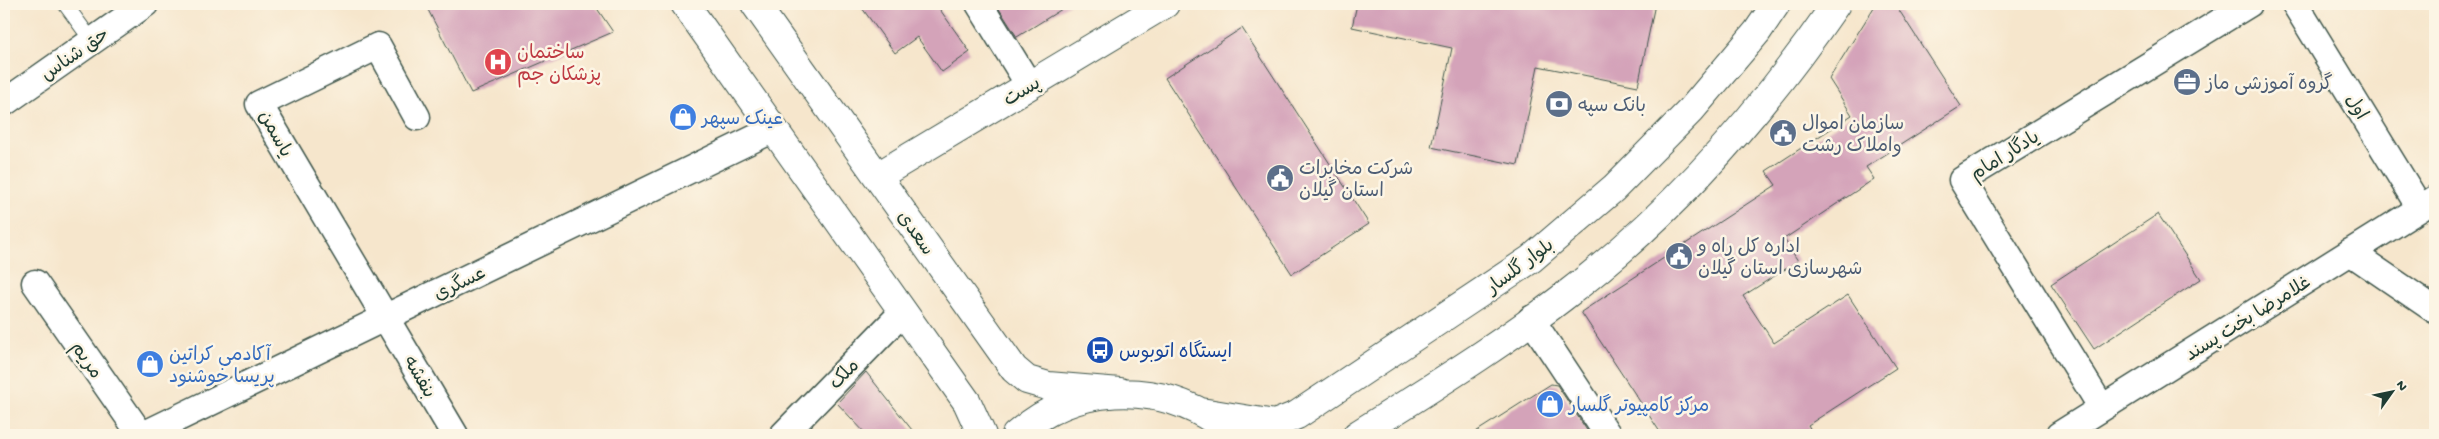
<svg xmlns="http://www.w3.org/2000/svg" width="2439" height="439" font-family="'Gochi Hand','Playpen Sans Arabic',sans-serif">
<rect width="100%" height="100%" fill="#fcf5e5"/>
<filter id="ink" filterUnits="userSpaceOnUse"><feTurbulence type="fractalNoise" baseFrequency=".02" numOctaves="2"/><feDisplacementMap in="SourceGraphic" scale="10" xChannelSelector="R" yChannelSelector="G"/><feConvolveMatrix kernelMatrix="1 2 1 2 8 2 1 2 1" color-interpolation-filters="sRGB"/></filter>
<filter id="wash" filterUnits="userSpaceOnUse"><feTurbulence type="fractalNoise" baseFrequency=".0096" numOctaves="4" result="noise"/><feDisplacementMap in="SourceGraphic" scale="20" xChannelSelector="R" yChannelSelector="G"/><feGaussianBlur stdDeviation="1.12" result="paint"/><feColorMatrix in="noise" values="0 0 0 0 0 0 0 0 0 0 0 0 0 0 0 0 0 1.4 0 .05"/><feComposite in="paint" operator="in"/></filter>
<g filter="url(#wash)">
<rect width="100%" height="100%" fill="#f6e6cc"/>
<g id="blocks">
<!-- building -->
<path fill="#d4a3b9" d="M425 4H594L613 32 471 93Z
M859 4H936L970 52 942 72 917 37 895 53Z
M996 4H1070L1017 37Z
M1357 4H1655L1638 86 1538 66 1518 165 1431 147 1452 48 1352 27Z
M1876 4H1895L1961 106 1866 167 1874 179 1784 239 1798 261 1743 296 1774 343 1848 295 1896 368 1808 425 1814 435H1662L1581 312 1776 185 1766 171 1852 115 1829 79Z
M1242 28 1369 224 1292 274 1165 78Z
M2158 214 2201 279 2094 349 2051 284Z
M866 372 916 435H867L837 403Z
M1551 384 1557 385 1590 435H1471Z"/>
</g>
</g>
<g filter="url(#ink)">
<use href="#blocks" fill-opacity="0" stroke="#3f564b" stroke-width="1"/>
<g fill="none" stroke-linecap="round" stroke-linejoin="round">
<!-- lane casing -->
<g stroke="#3f564b" stroke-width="16">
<path id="lane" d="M65 4 92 41"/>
</g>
<!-- street casing -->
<g stroke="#3f564b" stroke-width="29">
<path id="street" d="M979 4 1029 85
M2295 4 2420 208
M4 103 145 4
M417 117 378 46 259 104 455 435
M2350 252 2435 310
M35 283 141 435
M1531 319 1608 435
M2102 408 1962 180 2249 4
M143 435 774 129
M783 435 903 312
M2059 435 2435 199"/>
</g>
<!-- secondary casing -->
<g stroke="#3f564b" stroke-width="30">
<path id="secondary" d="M878 176 1165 4"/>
</g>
<!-- primary casing -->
<g stroke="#3f564b" stroke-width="30">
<path id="primary" d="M685 4 967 402 982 435
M755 4 1014 369 1027 380 1048 386 1120 392
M1201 412 1275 424 1297 415 1531 259 1614 188 1691 110 1757 32 1776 4
M1016 435C1074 384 1154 380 1217 422
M1357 435C1426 391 1497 348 1562 298 1668 218 1761 113 1836 4"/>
</g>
<!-- lane -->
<use href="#lane" stroke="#fff" stroke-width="14"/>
<!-- street -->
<use href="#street" stroke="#fff" stroke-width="26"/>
<!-- secondary -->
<use href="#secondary" stroke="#fff" stroke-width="28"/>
<!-- primary -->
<use href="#primary" stroke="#fff" stroke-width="28"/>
</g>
</g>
<!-- icons -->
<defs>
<g id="hospital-disc" transform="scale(1.4375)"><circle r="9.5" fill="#e0444e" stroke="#fcf5e5"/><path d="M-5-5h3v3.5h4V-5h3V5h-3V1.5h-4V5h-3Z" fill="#fff"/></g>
<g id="office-disc" transform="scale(1.4375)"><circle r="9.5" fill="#5c6f8a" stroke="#fcf5e5"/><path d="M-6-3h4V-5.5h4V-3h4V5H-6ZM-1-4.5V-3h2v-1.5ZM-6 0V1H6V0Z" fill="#fff"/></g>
<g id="bank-disc" transform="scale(1.4375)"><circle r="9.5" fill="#5c6f8a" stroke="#fcf5e5"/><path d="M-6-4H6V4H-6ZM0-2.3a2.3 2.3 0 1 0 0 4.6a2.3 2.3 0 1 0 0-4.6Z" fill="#fff"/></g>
<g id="shop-disc" transform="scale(1.4375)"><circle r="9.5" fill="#3f7fe0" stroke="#fcf5e5"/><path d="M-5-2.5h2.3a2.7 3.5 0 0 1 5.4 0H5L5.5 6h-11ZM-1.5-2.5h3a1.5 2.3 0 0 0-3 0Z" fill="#fff"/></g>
<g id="civic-disc" transform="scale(1.4375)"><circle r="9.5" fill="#5c6f8a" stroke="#fcf5e5"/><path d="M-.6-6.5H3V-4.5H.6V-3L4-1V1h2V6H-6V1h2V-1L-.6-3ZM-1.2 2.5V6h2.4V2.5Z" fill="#fff"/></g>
<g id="bus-disc" transform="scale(1.4375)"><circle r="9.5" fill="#1a4fb4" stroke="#fcf5e5"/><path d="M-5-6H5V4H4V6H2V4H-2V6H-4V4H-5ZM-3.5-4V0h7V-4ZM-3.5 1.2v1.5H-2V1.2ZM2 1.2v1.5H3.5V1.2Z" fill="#fff"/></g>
</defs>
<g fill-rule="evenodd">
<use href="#hospital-disc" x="498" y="62"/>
<use href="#office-disc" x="2187" y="82"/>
<use href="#bank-disc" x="1559" y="104"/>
<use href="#shop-disc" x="683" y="117"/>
<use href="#civic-disc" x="1783" y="133"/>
<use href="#civic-disc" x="1280" y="178"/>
<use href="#civic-disc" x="1679" y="256"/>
<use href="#bus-disc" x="1100" y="350"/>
<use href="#shop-disc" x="150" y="364"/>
<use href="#shop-disc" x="1550" y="404"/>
</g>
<g text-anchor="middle" stroke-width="5" stroke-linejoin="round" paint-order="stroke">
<!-- health labels -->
<g font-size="19" fill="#be3a42" stroke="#fcf5e5" text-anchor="start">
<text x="517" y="58">ساختمان<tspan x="517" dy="22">پزشکان جم</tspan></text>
</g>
<!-- street labels -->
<g font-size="19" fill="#1f3d34" stroke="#fcf5e5">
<text transform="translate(74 53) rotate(-35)" y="7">حق شناس</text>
<text transform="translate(1021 90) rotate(-31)" y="7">پست</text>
<text transform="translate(2358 106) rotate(59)" y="7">اول</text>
<text transform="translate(277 133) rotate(61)" y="7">یاسمن</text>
<text transform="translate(2004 154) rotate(-32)" y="7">یادگار امام</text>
<text transform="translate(917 232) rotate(55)" y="7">سعدی</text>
<text transform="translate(1519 265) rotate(-37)" y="7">بلوار گلسار</text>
<text transform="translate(459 282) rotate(-26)" y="7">عسگری</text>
<text transform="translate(2247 317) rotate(-32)" y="7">غلامرضا بخت پسند</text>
<text transform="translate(88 359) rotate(55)" y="7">مریم</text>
<text transform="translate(843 373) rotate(-46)" y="7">ملک</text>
<text transform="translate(421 376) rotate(60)" y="7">بنفشه</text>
</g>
<!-- service labels -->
<g font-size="19" fill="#4e5e75" stroke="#fcf5e5" text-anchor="start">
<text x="2206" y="89">گروه آموزشی ماز</text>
<text x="1578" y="111">بانک سپه</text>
<text x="1802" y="129">سازمان اموال<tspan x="1802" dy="22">واملاک رشت</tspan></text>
<text x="1299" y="174">شرکت مخابرات<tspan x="1299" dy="22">استان گیلان</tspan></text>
<text x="1698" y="252">اداره کل راه و<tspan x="1698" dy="22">شهرسازی استان گیلان</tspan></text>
</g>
<!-- shop labels -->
<g font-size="19" fill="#366cbe" stroke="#fcf5e5" text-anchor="start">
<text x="702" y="124">عینک سپهر</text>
<text x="169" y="360">آکادمی کراتین<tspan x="169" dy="22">پریسا خوشنود</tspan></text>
<text x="1569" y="411">مرکز کامپیوتر گلسار</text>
</g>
<!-- transit labels -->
<g font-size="19" fill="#164399" stroke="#fcf5e5" text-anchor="start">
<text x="1119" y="357">ایستگاه اتوبوس</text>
</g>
</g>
<!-- margin -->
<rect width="2439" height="439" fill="none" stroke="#fcf5e5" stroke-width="20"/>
<!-- north arrow -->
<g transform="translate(2392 392) rotate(57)" stroke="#fcf5e5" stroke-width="4" paint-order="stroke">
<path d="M0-4L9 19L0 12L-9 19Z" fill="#1f3d34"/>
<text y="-8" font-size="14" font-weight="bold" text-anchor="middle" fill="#1f3d34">N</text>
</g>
</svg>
